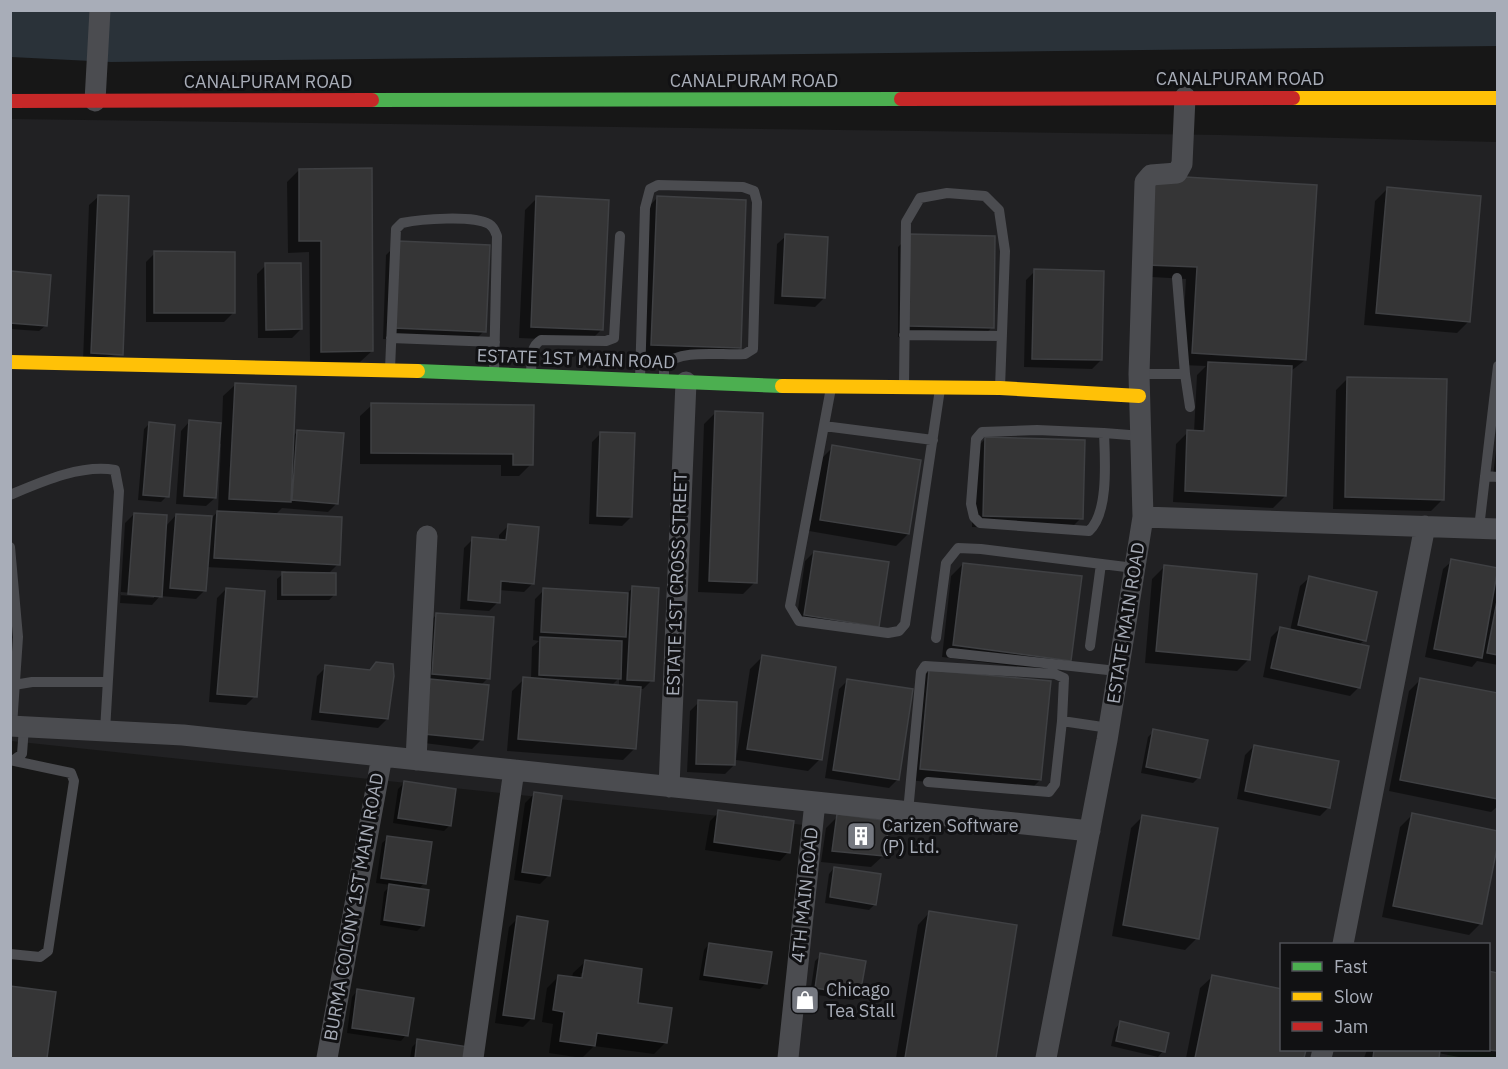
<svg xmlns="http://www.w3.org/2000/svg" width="1508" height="1069" font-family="'IBM Plex Sans',sans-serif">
<rect width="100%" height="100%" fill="#171717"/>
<!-- built -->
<path fill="#212123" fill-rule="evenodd" d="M10 119 1221 135 1497 142V1058H780L813 826 11 741ZM1282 944H1488V1050H1282Z"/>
<!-- green -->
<path fill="#1d241e" d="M1449 1050H1472L1497 1055V1058H1447Z"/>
<!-- water -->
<path fill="#2a3239" d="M11 10 1498 11 1497 46 111 62 11 57Z"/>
<!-- shadow -->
<path fill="#0007" fill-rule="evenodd" d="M299 170 372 351 360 362 310 363 309 252 288 253 287 182Z
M1140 189 1305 360 1291 371 1285 496 1273 508 1173 502 1176 444 1188 432H1194L1197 375 1206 366 1181 365 1186 279 1135 276Z
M1387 189 1469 321 1457 333 1364 325 1375 201Z
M98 197 121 354 83 361 89 205Z
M537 198 602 329 590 341 519 338 525 210Z
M657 198 740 348 728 359 640 356 645 210Z
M910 235 992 327 981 339 898 337V247Z
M786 236 824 298 815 307 774 304 777 244Z
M398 243 484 331 472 343 383 339 386 255Z
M155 253 233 313 224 322H146V262Z
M266 265 301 329 292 338H258L257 274Z
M1035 271 1101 360 1092 369 1024 367 1026 280Z
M12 273 45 326 39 331 10 329Z
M1348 378 1443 499 1431 511 1333 509 1336 390Z
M235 385 292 437 298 431 337 503 328 512 282 508 275 515 338 564 328 574 334 595 329 600H277V579L286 571 206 567 205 590 196 599 160 596 152 605 120 603 125 523 134 514 165 527 176 515 212 518 218 511 221 444 218 443 215 498 206 506 176 504 181 431 189 422 222 424 223 396ZM121 592 154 595V598L120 595Z
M372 405 532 406 531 464 519 476H501V465L360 464V416Z
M716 412 755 582 743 594 698 592 704 424Z
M149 424 167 496 161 502 138 500 144 429Z
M601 433 631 517 622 526 589 524 592 442Z
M1498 433V476H1493Z
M985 439 1081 518 1069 530 972 527 973 451Z
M833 447 908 534 896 546 809 531 821 459Z
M508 526 533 583 524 592 499 590 498 602 489 611 460 609 464 548 473 539 499 541V535Z
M814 552 878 626 796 623 805 561Z
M1452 561 1498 573V665L1477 661 1472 667 1425 657 1443 569Z
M963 564 1070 660 1058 672 942 657 951 576Z
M1164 567 1249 659 1237 671 1145 663 1152 579Z
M1309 578 1364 640 1359 645V687L1350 696 1263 677 1271 637 1280 628 1290 631 1300 586Z
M633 588 652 680 643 689H639L635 748 623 760 507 751 512 691 524 679H531L532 647 539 641 533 640 535 599 544 590 626 594ZM619 678V686H611Z
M226 589 255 696 246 705 209 702 217 598Z
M436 615 488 678 481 685V740L472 749 416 742 428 624Z
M762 657 820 759 808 771 736 760 750 669Z
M376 663 387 719 378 728 311 720 317 676 326 667 368 672Z
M929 671 1040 780 1028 792 908 780 917 683Z
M848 680 898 779 889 788 825 778 839 689Z
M1420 680 1498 695V806L1491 812 1389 791 1409 691Z
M699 702 734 765 725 774 687 772 690 711Z
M1154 731 1199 777 1193 783 1141 773 1148 737Z
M1254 746 1329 807 1320 816 1237 799 1245 755Z
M404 783 450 825 444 831 393 823 398 789Z
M534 794 549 875 540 884 514 880 525 803Z
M719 812 788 852 780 861 705 850 710 821Z
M1412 815 1481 923 1469 935 1382 917 1400 827Z
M838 816 883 856 871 867 821 862 826 828Z
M1143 816 1197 938 1185 950 1112 936 1131 828Z
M388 838 424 883 418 890 423 925 417 931 380 925 384 892 391 885 376 883 382 843Z
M834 868 875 904 869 910 825 903 829 874Z
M929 913 1015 927 994 1058H896L918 925Z
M518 918 532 1018 523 1027 495 1023 509 927Z
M709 944 766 983 760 989 699 980 704 950Z
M821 955 859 995 853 1000 810 994 815 961Z
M585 962 636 1004 666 1042 654 1054 594 1046 582 1058 549 1053 553 1024 542 1022 547 988 559 976 572 978 573 973ZM581 973H584L579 985Z
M1498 975V1058H1464L1438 1053 1437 1058H1364L1367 1050H1488Z
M1212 977 1282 1050H1305L1303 1058H1186L1200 988Z
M357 991 406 1035 401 1041 347 1033 352 997Z
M1120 1023 1163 1051 1158 1057 1111 1046 1115 1029Z
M418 1041 466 1058H410L412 1047Z"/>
<!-- building -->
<path fill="#353536" stroke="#3f4043" stroke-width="1.5" d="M372 168 373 351 321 352V241H299V169Z
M1152 175 1317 185 1306 360 1192 353 1197 267 1147 265Z
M1387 187 1481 196 1470 322 1376 313Z
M98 195 129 196 123 355 91 353Z
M536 196 609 200 603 330 531 327Z
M657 196 746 200 741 348 651 345Z
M785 234 828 237 825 298 782 296Z
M910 234 995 236 994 328 909 326Z
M398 241 490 245 486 332 394 328Z
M154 251 235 252V313H154Z
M265 263H301L302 329 266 330Z
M1034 269 1104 271 1102 360 1032 359Z
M11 271 51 275 47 326 10 323Z
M1208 362 1292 366 1286 496 1185 491 1187 430 1204 431Z
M1347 377 1447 379 1444 500 1345 497Z
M235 383 296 386 291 502 229 499Z
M371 403 534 405 533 465H513V454L371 453Z
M715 411 763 413 757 583 709 581Z
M189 420 221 423 216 498 184 496Z
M149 422 175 425 169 497 143 495Z
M297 430 344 433 338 504 292 500Z
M600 432 635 433 632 517 597 516Z
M985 437 1085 440 1083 519 983 516Z
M832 445 921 460 909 534 820 520Z
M217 511 342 517 340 565 214 558Z
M134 513 167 515 162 597 128 594Z
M176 514 212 516 206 591 170 588Z
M508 524 539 527 534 584 501 581 500 603 468 600 472 537 506 540Z
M814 551 889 562 879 627 804 615Z
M1451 559 1498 568 1482 658 1434 649Z
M963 563 1082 576 1071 661 953 645Z
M1164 565 1257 574 1250 660 1156 651Z
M282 572 336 573V595H282Z
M1309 576 1377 592 1366 641 1298 625Z
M632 586 659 588 654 681 627 680Z
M226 588 265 591 257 697 217 694Z
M543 588 628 593 626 637 541 632Z
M1498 596V655L1487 653Z
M436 613 494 617 490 679 432 674Z
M1280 627 1369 646 1360 688 1271 668Z
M540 637 622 641 621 679 539 675Z
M762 655 836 667 822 760 747 749Z
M376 662 393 664 394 676 388 719 320 712 325 665 370 670Z
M929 670 1051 681 1041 780 920 769Z
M523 677 641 687 636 749 518 739Z
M1420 678 1498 693V799L1400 780Z
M430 679 489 685 483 740 424 734Z
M847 679 913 689 899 780 833 770Z
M698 700 737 702 735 765 696 764Z
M1153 729 1208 740 1200 778 1146 767Z
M1254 745 1339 761 1330 808 1245 791Z
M404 781 456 789 451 826 398 818Z
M534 792 562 796 550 876 522 872Z
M718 810 794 821 790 853 714 842Z
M1412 813 1498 831V843L1482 924 1393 906Z
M837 814 890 821 884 856 832 851Z
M1142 815 1218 828 1199 939 1123 925Z
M387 836 432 842 426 884 381 878Z
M834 867 881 874 876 905 830 897Z
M389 884 429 890 424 926 384 920Z
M929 911 1017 925 996 1058H905Z
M517 916 548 921 534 1019 503 1015Z
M709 943 772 952 767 984 704 975Z
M820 953 866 961 860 995 815 988Z
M585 960 642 969 638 1003 672 1008 667 1043 597 1033 595 1046 560 1041 564 1012 553 1010 558 975 582 978Z
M1488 971 1498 973V1051L1488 1050Z
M1212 975 1282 989V1050H1306L1304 1058H1195Z
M10 986 56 992 47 1058H10Z
M357 989 414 998 408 1036 352 1028Z
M1120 1021 1169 1033 1165 1052 1116 1041Z
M417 1039 469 1047 467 1058H415Z
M1374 1050H1440L1439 1058H1373Z"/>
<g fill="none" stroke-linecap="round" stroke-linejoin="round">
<!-- lane -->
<path stroke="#4b4c50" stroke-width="10" d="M904 335 1002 336
M391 338 495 342
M390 369 396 229 402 223C421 219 473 215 489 224 494 227 495 231 497 236L494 373
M1139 374H1185L1177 278
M1185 374 1190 407
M531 375C532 363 529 347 541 340L606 341 614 338 620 236
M640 380 645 208 650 189 658 185 743 187 754 191 757 202 753 349 745 354C722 356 682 348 664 365V379
M904 385 906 222 920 198 947 193 985 196 999 210 1005 251 1000 388
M831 388 790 606 799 621 888 633 899 631 905 624 940 389
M824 426 933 440
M1104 433 1037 430 982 432 976 439 971 504 974 517 980 523 1089 531C1109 513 1105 459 1104 433L1142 436
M1485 476 1498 477
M10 495C41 482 81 464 115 470L119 491 105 731
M1479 528 1498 366
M10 547 18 637 12 726
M936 638 946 563 958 548 981 549 1134 568
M1090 646 1101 564
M951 653 1117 671
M14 685 32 682H107
M15 759 22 754 24 727
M10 760 71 773 74 781 48 951 40 957 10 954
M928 782 1049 792 1055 784 1062 721 1109 728
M908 812 921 672 925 666 1055 674 1064 678 1062 721"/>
<!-- street -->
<path stroke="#4b4c50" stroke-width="21" d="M95 101 100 10
M1143 517 1498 529
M10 726 183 735 1090 831
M416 760 427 536
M669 787 686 382
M1343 944 1425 526
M327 1058 382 756
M473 1058 514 770
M788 1058 815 802
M1046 1058 1107 740 1143 517 1139 374 1145 182 1151 175 1177 173 1182 164 1185 97
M1321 1058 1323 1050"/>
<!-- fast -->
<path stroke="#4caf50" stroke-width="14" d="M372 100 901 99
M418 371 782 386"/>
<!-- slow -->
<path stroke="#ffc107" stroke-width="14" d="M1293 98H1498
M10 362 418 371
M782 386 1000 388 1139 396"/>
<!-- jam -->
<path stroke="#c62828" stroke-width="14" d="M901 99 1293 98
M10 101 372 100"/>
</g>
<!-- icons -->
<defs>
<g id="building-square" transform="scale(1.5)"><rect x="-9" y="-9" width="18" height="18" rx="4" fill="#757880" stroke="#111113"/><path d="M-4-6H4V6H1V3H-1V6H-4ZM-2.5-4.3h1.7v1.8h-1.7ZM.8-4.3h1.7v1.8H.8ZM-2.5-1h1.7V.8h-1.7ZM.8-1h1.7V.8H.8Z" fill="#fff"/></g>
<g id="shop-square" transform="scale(1.5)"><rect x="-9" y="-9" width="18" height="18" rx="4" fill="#757880" stroke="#111113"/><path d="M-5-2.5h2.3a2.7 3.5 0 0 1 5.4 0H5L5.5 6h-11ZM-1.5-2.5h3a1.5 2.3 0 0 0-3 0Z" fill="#fff"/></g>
</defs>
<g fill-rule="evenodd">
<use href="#building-square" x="861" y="836"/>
<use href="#shop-square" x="805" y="1000"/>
</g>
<g text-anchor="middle" stroke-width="6" stroke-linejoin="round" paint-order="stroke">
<!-- street labels -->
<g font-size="18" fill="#a8adb8" stroke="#111113">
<text x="1240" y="85">CANALPURAM ROAD</text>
<text x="754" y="87">CANALPURAM ROAD</text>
<text x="268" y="88">CANALPURAM ROAD</text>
<text transform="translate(576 359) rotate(2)" y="6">ESTATE 1ST MAIN ROAD</text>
<text transform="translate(677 584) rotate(-88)" y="6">ESTATE 1ST CROSS STREET</text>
<text transform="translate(1126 623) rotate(-81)" y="6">ESTATE MAIN ROAD</text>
<text transform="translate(805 895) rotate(-84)" y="6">4TH MAIN ROAD</text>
<text transform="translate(354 907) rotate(-80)" y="6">BURMA COLONY 1ST MAIN ROAD</text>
</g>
<!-- poi labels -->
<g font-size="18" fill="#a8adb8" stroke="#111113" text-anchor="start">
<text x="882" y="832">Carizen Software<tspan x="882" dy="21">(P) Ltd.</tspan></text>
<text x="826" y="996">Chicago<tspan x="826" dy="21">Tea Stall</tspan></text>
</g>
</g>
<!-- border -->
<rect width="1508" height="1069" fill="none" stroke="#a8adb8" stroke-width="24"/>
<!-- legend -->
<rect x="1280" y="943" width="210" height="108" fill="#111113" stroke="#4d4f55" stroke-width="1.5"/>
<rect x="1292" y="962" width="30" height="9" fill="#4caf50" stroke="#4d4f55" stroke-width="1.5"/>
<text x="1334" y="973" font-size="18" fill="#a8adb8">Fast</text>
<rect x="1292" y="992" width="30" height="9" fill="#ffc107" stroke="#4d4f55" stroke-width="1.5"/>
<text x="1334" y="1003" font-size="18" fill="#a8adb8">Slow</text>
<rect x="1292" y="1022" width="30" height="9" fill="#c62828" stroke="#4d4f55" stroke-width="1.5"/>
<text x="1334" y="1033" font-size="18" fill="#a8adb8">Jam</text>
</svg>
